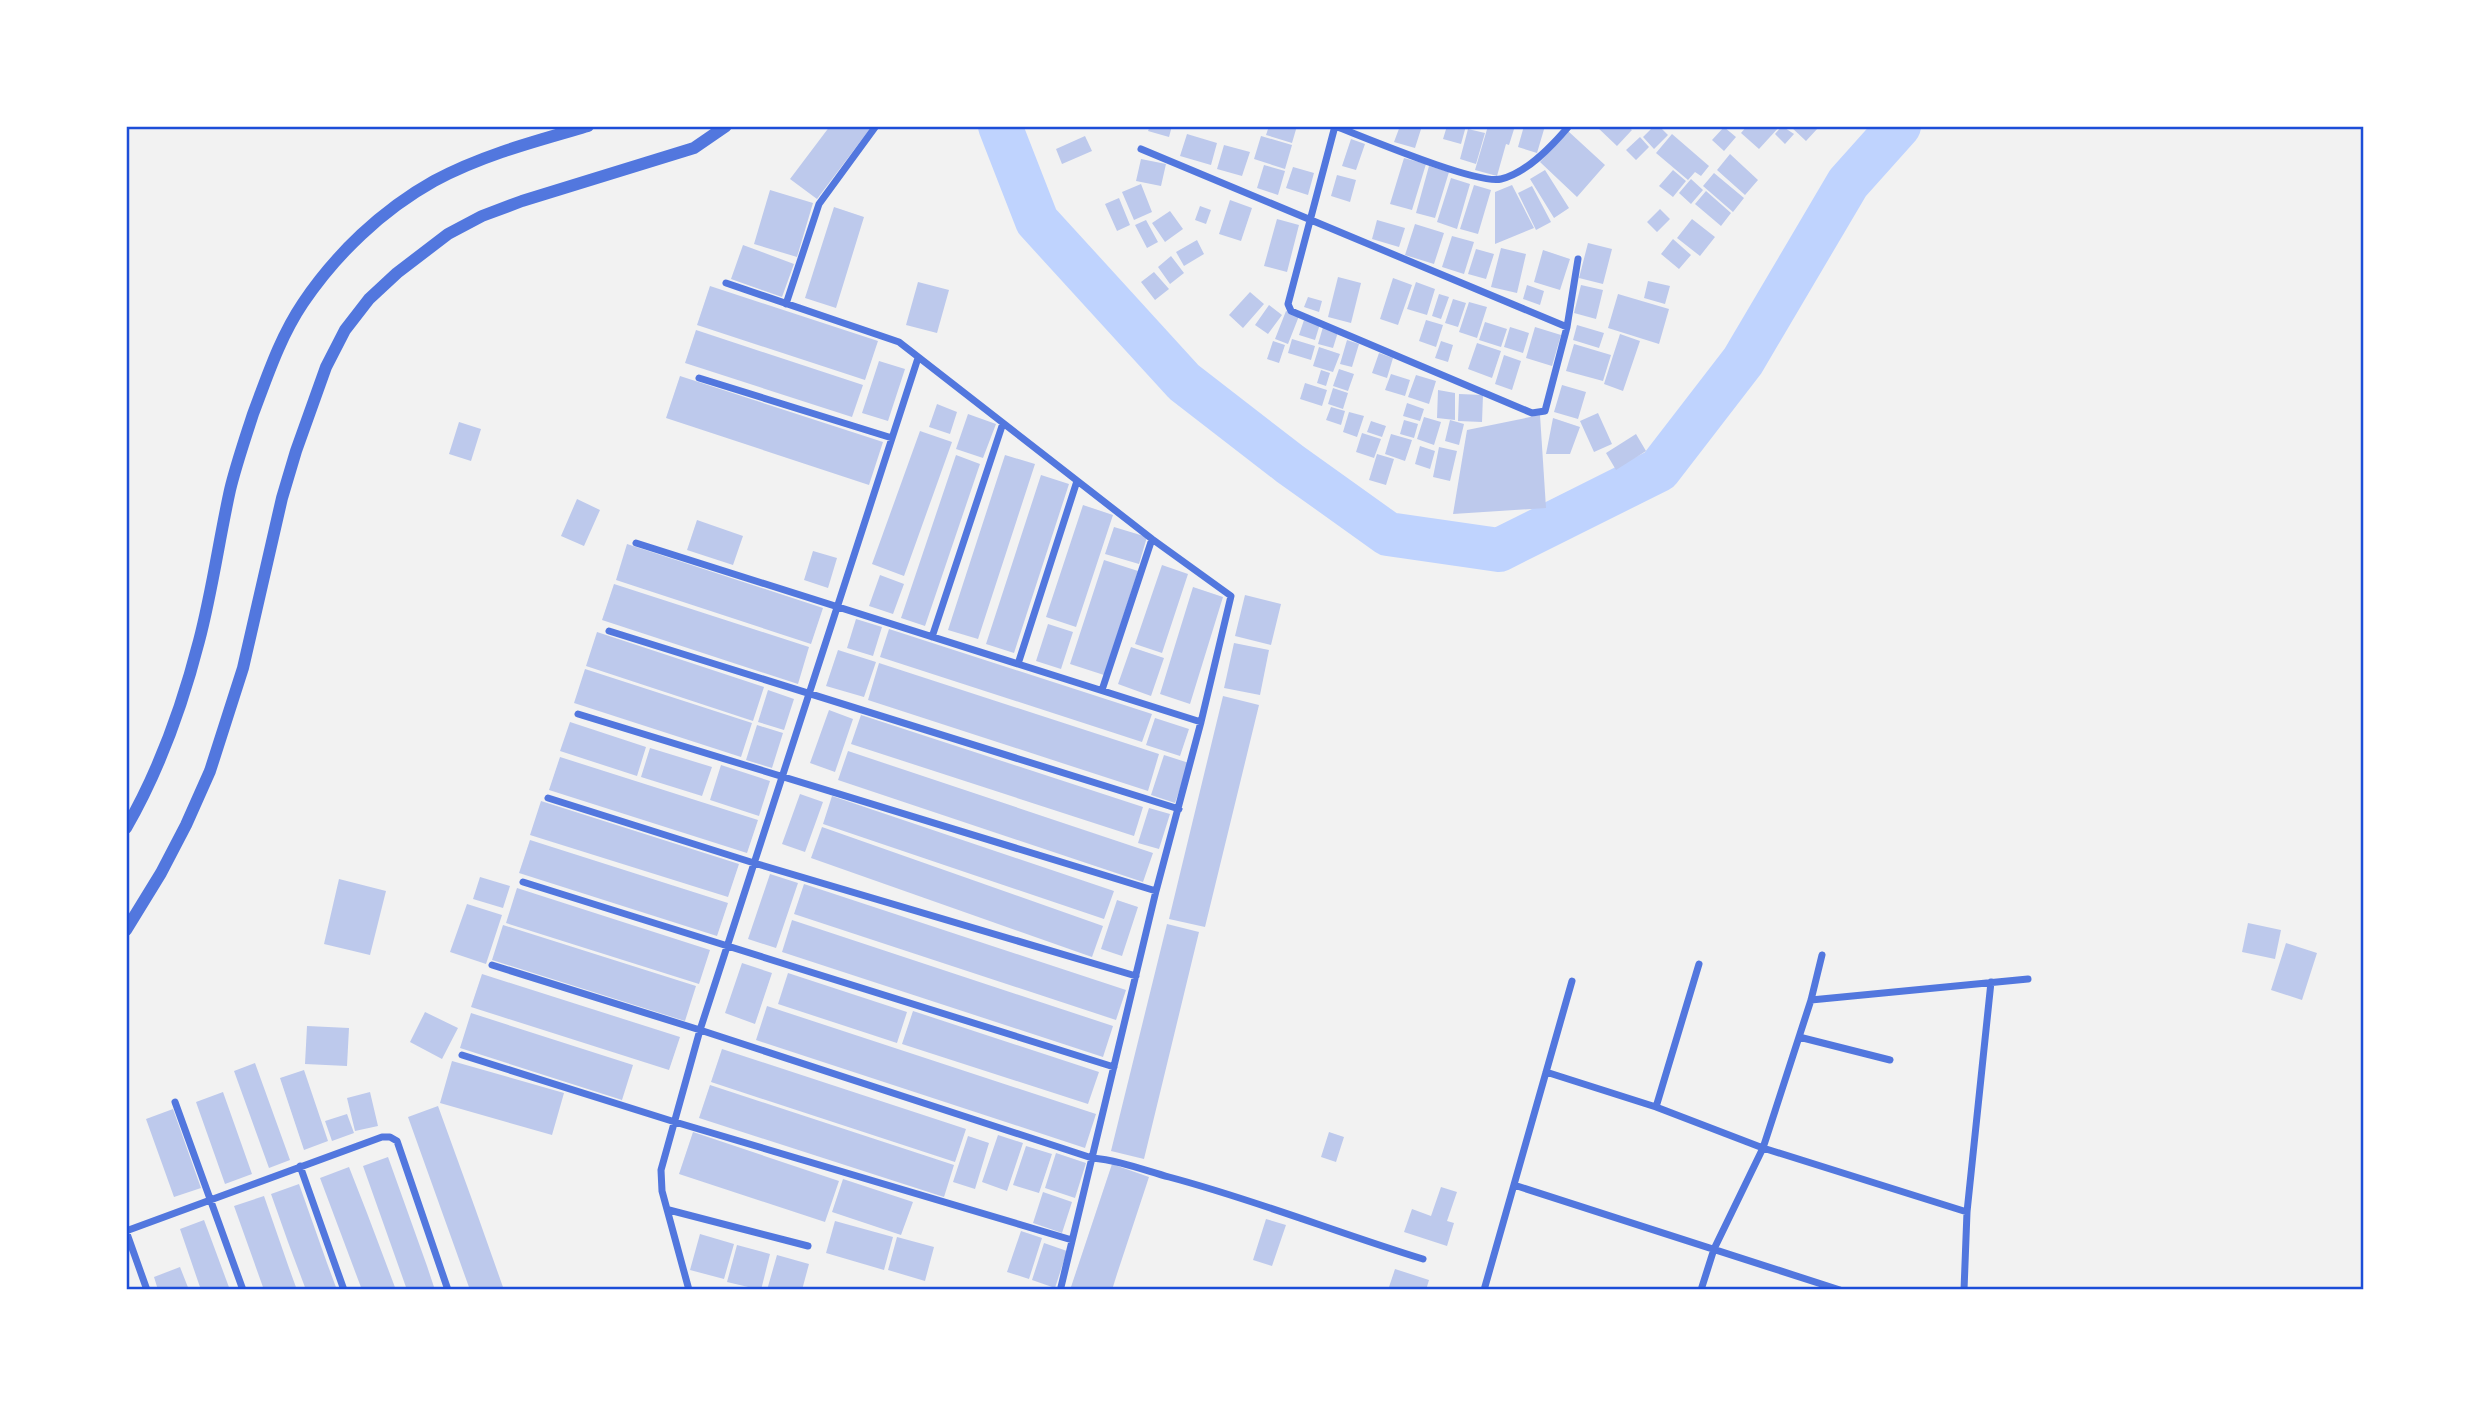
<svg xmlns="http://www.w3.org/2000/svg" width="2490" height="1416" font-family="'IBM Plex Sans',sans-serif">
<rect width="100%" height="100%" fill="#f2f2f2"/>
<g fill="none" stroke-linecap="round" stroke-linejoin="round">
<!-- river -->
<path stroke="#bfd3fe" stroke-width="44" d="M1000 126 1037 221 1184 382 1290 464 1388 534 1499 550 1659 470 1743 361 1848 183 1899 126"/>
</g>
<!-- building -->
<path fill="#bdc9ec" d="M830 126H872L817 199 790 179Z
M1150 126H1172L1169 137 1148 131Z
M1269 126H1297L1292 143 1266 135Z
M1400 126H1422L1415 148 1394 142Z
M1447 126H1466L1461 144 1443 139Z
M1488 126H1515L1509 145 1506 144 1497 176 1475 170Z
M1524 126H1545L1537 153 1518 147Z
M1596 126H1627L1632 130 1617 146Z
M1654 126H1659L1668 135 1654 149 1643 137Z
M1747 126H1780L1759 149 1741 133Z
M1782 126 1794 134 1785 144 1775 134Z
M1790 126H1816L1818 128 1806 141Z
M1724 127 1736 137 1724 151 1712 140Z
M1468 129 1485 133 1476 164 1460 159Z
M1568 131 1605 165 1577 197 1540 162Z
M1187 134 1217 143 1211 165 1180 156Z
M1672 134 1709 166 1701 176 1695 172 1688 180 1656 153Z
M1085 136 1092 151 1062 164 1056 149Z
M1261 136 1292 145 1285 169 1254 159Z
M1640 137 1649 147 1636 160 1626 150Z
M1351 139 1365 144 1356 170 1342 166Z
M1224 145 1250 152 1242 176 1217 169Z
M1730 154 1758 180 1745 195 1717 170Z
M1404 158 1426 164 1412 210 1390 204Z
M1141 159 1166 164 1161 186 1136 181Z
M1264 165 1285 171 1278 195 1257 188Z
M1429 166 1449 172 1435 218 1416 213Z
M1293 167 1314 173 1308 195 1286 188Z
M1545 170 1569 208 1554 218 1530 179Z
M1673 170 1686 181 1673 197 1659 186Z
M1714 173 1744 198 1733 212 1703 186Z
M1337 175 1356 180 1350 202 1331 196Z
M1451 178 1470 184 1457 229 1437 222Z
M1691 179 1703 190 1691 204 1679 193Z
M1141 184 1152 212 1134 220 1122 192Z
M1474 185 1491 190 1478 234 1460 229Z
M1512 185 1534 228 1495 244V192Z
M1532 186 1551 222 1536 230 1518 193Z
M770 190 813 203 797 257 754 244Z
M1706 191 1731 213 1721 226 1695 204Z
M1119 198 1130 225 1117 231 1105 204Z
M1230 200 1252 208 1241 241 1219 234Z
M1200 206 1211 210 1206 224 1195 220Z
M834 207 864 217 836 308 805 298Z
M1660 209 1670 219 1657 232 1647 222Z
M1170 211 1183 229 1165 242 1152 223Z
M1277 219 1299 225 1287 272 1264 266Z
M1692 219 1715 237 1700 256 1677 238Z
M1146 220 1158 242 1147 248 1135 225Z
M1377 220 1405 228 1399 247 1372 239Z
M1415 224 1444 233 1434 264 1405 255Z
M1452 236 1474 242 1464 274 1442 267Z
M1673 239 1691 255 1679 269 1661 254Z
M1197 240 1204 254 1184 266 1176 252Z
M1588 243 1612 249 1603 284 1579 278Z
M743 245 794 264 782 297 731 279Z
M1501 248 1526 254 1517 293 1491 287Z
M1476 249 1494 254 1486 279 1468 274Z
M1543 250 1570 259 1560 290 1534 282Z
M1171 256 1184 273 1170 284 1158 267Z
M1154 272 1169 289 1155 300 1141 282Z
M1338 277 1361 283 1351 323 1328 317Z
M1393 278 1412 285 1398 325 1380 319Z
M1648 281 1670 286 1665 304 1644 298Z
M918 282 949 290 937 333 906 325Z
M1416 282 1435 289 1427 315 1407 309Z
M1527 285 1544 291 1540 305 1523 299Z
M1581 285 1603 290 1596 319 1574 313Z
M710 286 878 341 865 380 697 325Z
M1250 292 1264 304 1243 328 1229 315Z
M1439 294 1449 297 1441 319 1432 316Z
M1618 294 1669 309 1659 344 1608 328Z
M1308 297 1322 301 1319 312 1304 307Z
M1453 299 1466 303 1458 327 1445 323Z
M1469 302 1487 307 1477 338 1459 332Z
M1269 305 1282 315 1268 334 1255 325Z
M1286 311 1299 316 1288 344 1275 339Z
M1304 320 1320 324 1315 340 1299 335Z
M1426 320 1443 325 1436 347 1419 341Z
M1485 322 1507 329 1501 347 1479 340Z
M1577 325 1604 333 1599 348 1573 340Z
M1323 327 1338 332 1333 348 1318 344Z
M1510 327 1529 333 1523 353 1504 347Z
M1535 327 1561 335 1552 366 1526 358Z
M696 330 863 385 852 417 685 363Z
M1620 334 1640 341 1623 391 1604 384Z
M1292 339 1315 346 1311 360 1288 353Z
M1347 340 1359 344 1352 367 1340 364Z
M1273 341 1285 345 1279 363 1267 359Z
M1441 341 1453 345 1448 362 1435 358Z
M1477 343 1501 351 1492 378 1468 369Z
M1574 344 1611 355 1603 381 1566 371Z
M1319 347 1340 354 1333 372 1313 366Z
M1379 353 1393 358 1387 378 1372 373Z
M1504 355 1521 361 1512 390 1495 384Z
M879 361 905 369 888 421 862 413Z
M1339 369 1354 374 1348 391 1333 386Z
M1321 370 1330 373 1326 386 1317 383Z
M1391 374 1410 380 1405 396 1385 390Z
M1416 375 1436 381 1429 404 1408 397Z
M680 376 883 442 869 485 666 418Z
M1305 383 1327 390 1322 406 1300 399Z
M1562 385 1586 392 1578 419 1554 412Z
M1333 388 1348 393 1343 409 1328 404Z
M1438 390 1455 393V420L1437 418Z
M1459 394 1483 395 1482 422 1458 421Z
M1407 403 1424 409 1420 421 1403 416Z
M937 404 957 412 950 434 929 427Z
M1331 407 1345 411 1341 425 1326 420Z
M1349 412 1364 416 1357 437 1343 432Z
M1598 413 1612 444 1594 452 1580 421Z
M968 414 996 424 983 458 956 449Z
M1540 415 1546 508 1453 514 1467 430Z
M1424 417 1441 422 1434 445 1417 439Z
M1553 418 1580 427 1570 454H1546Z
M1404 420 1418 424 1414 438 1400 434Z
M1450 420 1464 424 1459 445 1445 441Z
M1371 421 1386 426 1382 437 1367 432Z
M459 422 481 429 471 461 449 454Z
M920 431 952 442 904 576 872 564Z
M1362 433 1381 439 1374 458 1356 452Z
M1391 434 1412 440 1405 461 1385 454Z
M1636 434 1646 451 1616 470 1606 453Z
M1420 446 1435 451 1430 469 1415 464Z
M1439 447 1457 451 1450 481 1433 477Z
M1377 454 1394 459 1386 485 1369 480Z
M956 455 980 464 925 626 901 618Z
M1005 455 1035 464 978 639 948 630Z
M1041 475 1069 484 1014 653 986 644Z
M577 499 600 510 584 546 561 536Z
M1083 505 1113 515 1076 627 1046 617Z
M697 520 743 536 733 565 687 550Z
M1114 527 1147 537 1139 564 1105 554Z
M627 544 823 608 811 644 616 580Z
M813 551 837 558 828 588 804 580Z
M1104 560 1138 571 1104 675 1070 664Z
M1162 565 1188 574 1162 653 1135 644Z
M880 575 904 584 893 614 869 606Z
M614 584 809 647 798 684 602 620Z
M1193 587 1223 597 1190 704 1160 694Z
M1245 595 1281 604 1271 645 1235 636Z
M856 619 882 627 873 656 847 648Z
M1048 624 1073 632 1061 669 1036 661Z
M889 629 1152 714 1142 742 880 657Z
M597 632 764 687 753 721 586 666Z
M1234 643 1269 650 1260 695 1224 688Z
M1131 647 1164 658 1151 696 1118 684Z
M838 650 876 662 864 697 826 686Z
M879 663 1159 754 1148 791 868 700Z
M585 669 752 723 741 757 574 703Z
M768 690 794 699 784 730 758 722Z
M1223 696 1259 705 1205 927 1169 919Z
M829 710 853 719 835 772 810 763Z
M861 715 1143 807 1134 836 851 744Z
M1155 718 1189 729 1180 756 1146 745Z
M570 722 646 747 637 776 560 751Z
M757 725 783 733 772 768 746 760Z
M650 748 712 767 702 796 641 777Z
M848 751 1153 853 1143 882 838 780Z
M1164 755 1189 763 1175 803 1151 795Z
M560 757 758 820 747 853 549 790Z
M721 765 770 781 759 816 710 800Z
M800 794 823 802 805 852 782 844Z
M832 796 1114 891 1104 919 823 824Z
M541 801 739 864 728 897 530 835Z
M1149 808 1170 814 1159 849 1138 843Z
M822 827 1103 926 1092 957 811 858Z
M530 840 728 903 717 936 519 873Z
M770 874 798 883 776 948 748 939Z
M480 877 510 886 503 908 473 899Z
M339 879 386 891 370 955 324 944Z
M804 884 1126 990 1116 1020 794 914Z
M517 888 710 950 699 984 506 923Z
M1117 900 1138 907 1122 956 1101 949Z
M467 904 502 915 486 964 450 952Z
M792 920 1113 1026 1103 1057 782 952Z
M2248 923 2281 930 2275 959 2242 952Z
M1167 924 1199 932 1144 1159 1111 1151Z
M503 925 696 986 685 1021 492 960Z
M2286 943 2317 953 2302 1000 2271 990Z
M742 963 772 973 755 1024 725 1013Z
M788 973 907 1012 897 1043 778 1004Z
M482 974 680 1037 669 1070 471 1007Z
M767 1006 1096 1114 1085 1148 756 1040Z
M913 1011 1099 1072 1088 1104 902 1044Z
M425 1012 458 1028 442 1059 410 1042Z
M471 1013 633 1065 622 1100 460 1048Z
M307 1026 349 1028 347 1066 305 1064Z
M722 1049 966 1129 955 1162 711 1082Z
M452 1061 564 1093 552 1135 440 1103Z
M255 1063 290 1160 269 1168 234 1071Z
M304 1070 328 1141 304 1150 280 1078Z
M710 1085 954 1165 944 1197 699 1118Z
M223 1092 252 1174 225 1184 196 1102Z
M370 1092 378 1126 355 1131 347 1098Z
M438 1106 475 1208 504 1290H470L408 1117Z
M173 1109 201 1188 174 1197 146 1119Z
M347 1114 354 1133 332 1141 325 1121Z
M693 1132 839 1181 825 1222 679 1174Z
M1329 1132 1344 1137 1336 1162 1321 1157Z
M998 1135 1023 1143 1007 1191 982 1182Z
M968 1136 989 1143 975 1189 953 1182Z
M1026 1146 1052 1154 1039 1193 1013 1185Z
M1056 1153 1086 1163 1075 1198 1045 1188Z
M388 1157 427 1266 435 1290H407L363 1166Z
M1112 1164 1149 1177 1117 1274 1112 1290H1070Z
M349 1167 367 1213 396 1290H362L320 1178Z
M843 1179 913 1202 901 1235 832 1212Z
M299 1184 327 1263 337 1290H306L288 1242 271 1194Z
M1441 1187 1457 1192 1447 1221 1454 1223 1447 1246 1404 1232 1412 1209 1431 1216Z
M1043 1192 1072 1202 1062 1233 1033 1223Z
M264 1196 289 1268 297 1290H264L234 1206Z
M1266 1219 1286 1225 1272 1266 1253 1260Z
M204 1220 210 1236 230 1290H201L180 1229Z
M835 1221 893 1237 884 1270 826 1253Z
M1021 1231 1042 1238 1029 1279 1007 1272Z
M700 1234 734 1244 724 1279 690 1270Z
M897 1237 934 1247 925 1281 888 1270Z
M1044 1243 1067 1251 1055 1288 1032 1280Z
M737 1245 770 1254 761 1290 727 1282Z
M777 1255 809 1264 802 1290H767Z
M180 1267 189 1290H158L154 1277Z
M1395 1269 1429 1280 1426 1290H1388Z"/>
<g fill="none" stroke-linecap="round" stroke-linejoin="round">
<!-- minor -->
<path stroke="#5277de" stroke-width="7" d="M1335 126 1288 304 1291 311 1532 413 1545 411 1567 327 1578 259
M1335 126C1364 137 1477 185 1501 179 1527 173 1552 146 1569 126
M1141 149 1567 327
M726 283 899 342 1152 539 1231 596 1201 722 1156 891 1061 1287
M786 304 819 204 876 126
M699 378 892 438
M636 543 1201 722
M609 631 1179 809
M932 637 1003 423
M1018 664 1077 481
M1102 690 1152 539
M578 714 1156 891
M548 798 754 863 1136 976
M523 882 1114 1067
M492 965 700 1030 1092 1158C1118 1160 1144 1170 1169 1177 1256 1200 1338 1233 1423 1259
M1811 1000 2028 979
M1799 1037 1890 1060
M462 1055 675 1122 1072 1240
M1546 1072 1656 1107 1763 1148 1967 1212
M175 1102 243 1290
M1656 1107 1699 964
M300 1166 344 1290
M1514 1185 1840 1290
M669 1210 808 1246
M126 1231 382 1137H390L397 1141 448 1290
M126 1231 147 1290
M689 1290 662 1191 661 1170 700 1030 918 358
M1484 1290 1572 981
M1701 1290 1714 1249 1763 1148 1811 1000 1822 955
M1964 1290 1967 1212 1991 982"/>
<!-- tertiary -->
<path stroke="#5277de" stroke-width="12" d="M126 828C160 769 182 707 199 641 212 592 219 540 230 490 236 465 245 439 253 414 267 377 280 337 303 303 336 254 382 210 434 181 482 155 536 141 588 126
M126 930 161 873 186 825 210 771 243 668 282 498 296 451 326 367 345 330 369 299 397 273 448 234 482 216 522 201 694 148 726 126"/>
</g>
<!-- border -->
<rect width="2490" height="1416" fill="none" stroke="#ffffff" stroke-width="256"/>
<rect x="128" y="128" width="2234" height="1160" fill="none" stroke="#1d4ed8" stroke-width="2.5"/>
</svg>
